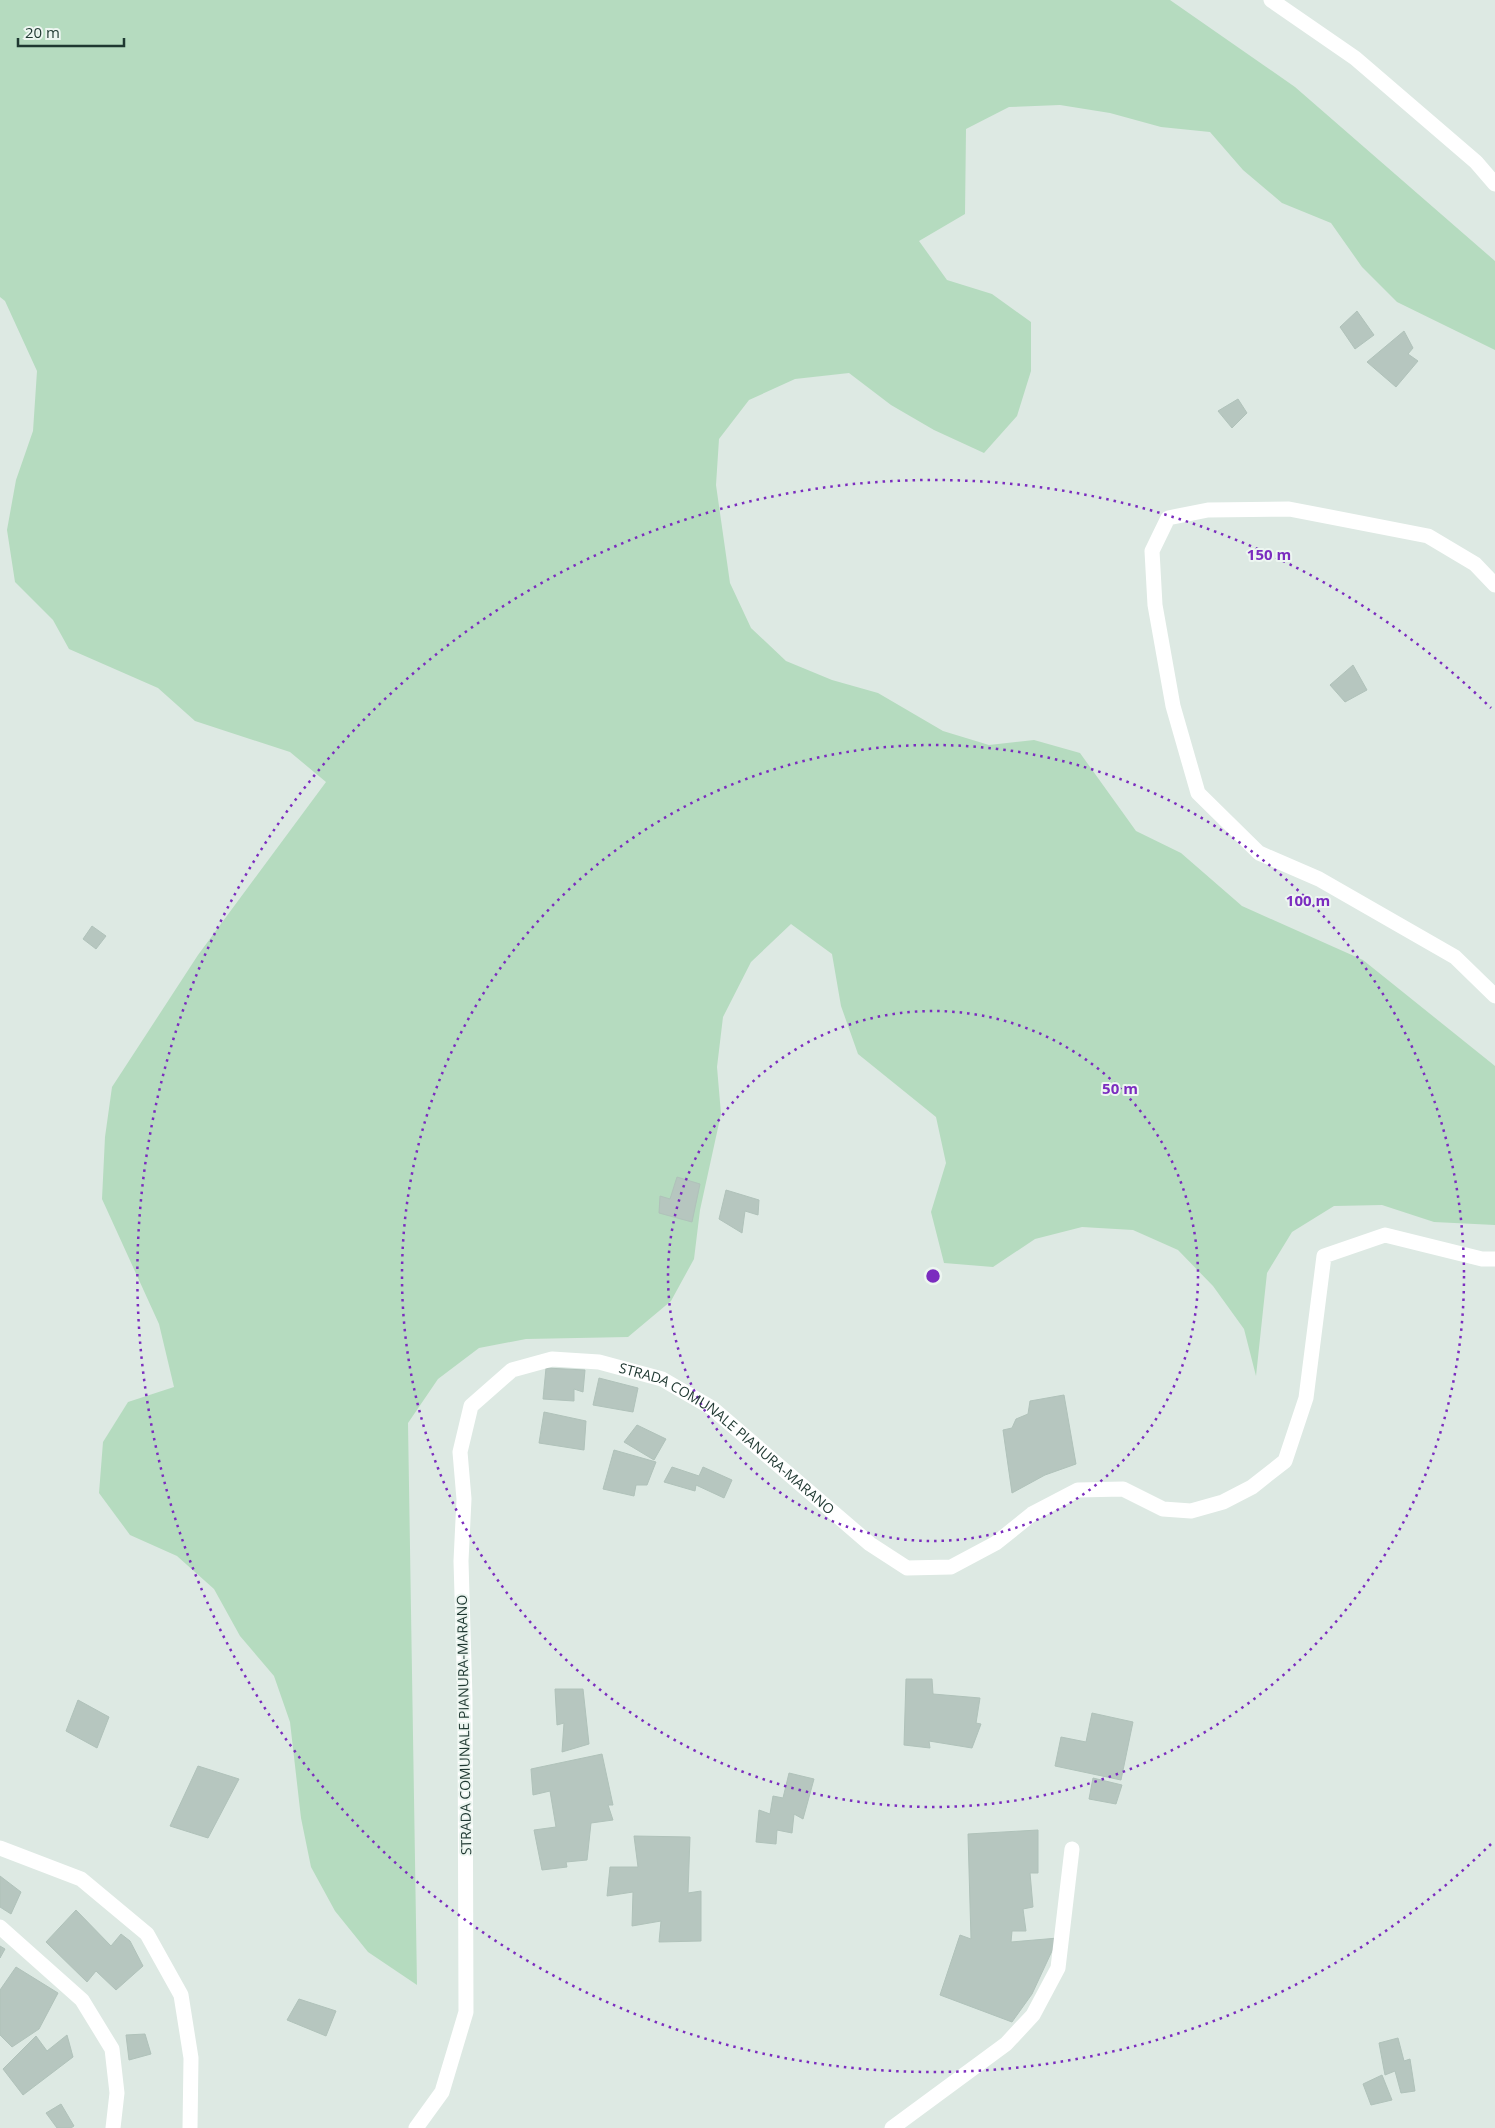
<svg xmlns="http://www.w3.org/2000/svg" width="1495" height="2128" font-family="'Open Sans',sans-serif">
<rect width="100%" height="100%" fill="#dde9e3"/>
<!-- green -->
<path fill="#b5dbbf" d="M0 0H1170L1295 87 1495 261V350L1397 302 1362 267 1331 223 1282 203 1243 170 1210 132 1161 127 1110 113 1060 105 1009 107 966 129 965 214 919 241 947 280 992 294 1031 322V371L1017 416 984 453 934 430 891 405 849 373 795 379 749 400 719 439 716 485 730 583 751 628 786 661 832 680 878 693 943 731 989 745 1034 740 1080 753 1136 831 1181 853 1242 906 1363 960 1495 1066V1225L1434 1222 1382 1205 1334 1206 1292 1232 1267 1273 1256 1376 1244 1329 1213 1286 1178 1250 1133 1230 1082 1227 1035 1239 993 1267 944 1263 931 1212 946 1163 936 1117 858 1054 841 1006 832 954 791 924 751 962 723 1017 717 1067 721 1114 700 1210 694 1259 671 1301 628 1337 526 1339 479 1348 438 1379 408 1423 417 1985 368 1952 335 1911 311 1867 301 1818 290 1722 274 1676 240 1636 214 1589 177 1556 130 1535 99 1493 103 1442 128 1402 174 1387 159 1324 102 1199 105 1137 112 1087 198 955 326 782 290 752 195 721 158 688 69 649 53 620 15 582 7 530 16 480 33 431 37 371 5 301 0 297Z"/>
<!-- building -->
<path fill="#b6c6bf" stroke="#b0c2ba" d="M1357 311 1374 335 1355 349 1340 327Z
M1404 331 1413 348 1408 354 1418 361 1396 387 1367 362Z
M1238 399 1247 413 1232 428 1218 411Z
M1353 665 1367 690 1345 702 1330 685Z
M92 926 106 936 96 949 83 939Z
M677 1177 700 1184 692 1222 659 1213 660 1196 670 1199Z
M726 1190 759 1200 758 1215 745 1211 742 1233 719 1219Z
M546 1368 585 1370 583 1392 574 1389V1401L543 1399Z
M599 1378 638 1388 633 1412 593 1405Z
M1064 1395 1076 1464 1045 1475 1012 1493 1003 1430 1012 1428 1016 1419 1028 1414 1030 1401Z
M544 1412 586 1421 584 1450 539 1443Z
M637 1425 666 1439 654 1460 624 1442Z
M614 1450 656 1462 647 1485H636L634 1496 603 1489Z
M672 1467 699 1476 703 1467 732 1480 724 1498 696 1485 695 1491 664 1482Z
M906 1679H932L933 1694 980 1698 976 1723 981 1724 972 1748 929 1741 930 1748 904 1745Z
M555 1689H583L589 1744 562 1752 564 1723 557 1725Z
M78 1700 109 1717 97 1748 66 1731Z
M1092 1713 1133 1722 1121 1780 1055 1766 1061 1737 1086 1742Z
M602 1754 613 1805H608L613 1820 591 1823 587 1860 566 1862 567 1867 542 1870 534 1830 556 1827 550 1791 533 1795 531 1769Z
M198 1766 239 1779 208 1838 170 1826Z
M789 1773 814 1779 803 1819 794 1814 792 1833 777 1830 776 1844 756 1842 759 1810 770 1814 773 1796 783 1798Z
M1093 1778 1122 1785 1116 1804 1089 1799Z
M1038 1830V1873H1030L1033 1907 1023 1909 1026 1931H1012L1011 1942 1058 1938 1032 1994 1012 2022 940 1995 960 1935 971 1939 968 1834Z
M634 1836 690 1837 688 1893 701 1891V1941L659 1942 661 1921 632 1926 633 1892 607 1896 610 1867H638Z
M0 1876 21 1892 11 1914 0 1907Z
M76 1910 111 1946 121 1934 130 1941 143 1966 116 1990 96 1971 87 1982 46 1942Z
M0 1946 5 1949 0 1958Z
M16 1967 58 1993 39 2029 12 2047 0 2035V1990Z
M299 1999 336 2011 326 2036 287 2020Z
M145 2034 151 2054 129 2060 126 2035Z
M67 2035 73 2057 23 2095 3 2069 36 2036 47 2051Z
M1398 2038 1404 2061 1410 2059 1415 2091 1401 2093 1395 2071 1385 2075 1379 2043Z
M1382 2075 1392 2100 1371 2105 1363 2084Z
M61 2104 74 2126 71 2128H57L46 2113Z"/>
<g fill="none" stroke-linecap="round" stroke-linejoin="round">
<!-- service -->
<path stroke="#fff" stroke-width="15" d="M892 2128 1006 2044 1033 2015 1058 1968 1072 1849"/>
<!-- tertiary -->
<g stroke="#fff" stroke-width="15">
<path d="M1271 0 1355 58 1476 162 1495 184"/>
<path d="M1495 585 1475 564 1428 536 1289 509 1208 510 1168 518 1152 551 1155 605 1173 706 1198 793 1259 853 1319 879 1455 957 1495 996"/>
<path d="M0 1848 81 1879 147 1934 181 1995 191 2058 190 2128"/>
<path d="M0 1927 82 2000 112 2049 117 2093 113 2128"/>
<path id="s1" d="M416 2128 442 2092 466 2012 465 1698 461 1561 464 1499 460 1452 471 1406 512 1370 552 1359 599 1362 662 1379 712 1408 870 1544 907 1568 951 1567 996 1543 1032 1514 1078 1490 1123 1489 1163 1509 1191 1511 1223 1502 1252 1487 1285 1461 1306 1398 1324 1256 1385 1235 1482 1259H1495"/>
</g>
</g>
<!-- distance rings -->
<g fill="none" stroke="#7b2cbf" stroke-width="2.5" stroke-dasharray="2.5 5">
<circle cx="933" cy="1276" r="265"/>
<circle cx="933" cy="1276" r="531"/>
<path d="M1491 1844A796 796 0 1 1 1491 708"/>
</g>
<g text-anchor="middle" stroke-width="4" stroke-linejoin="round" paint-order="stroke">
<!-- street labels -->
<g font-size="14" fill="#1f3831" stroke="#edf6f1">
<text dy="5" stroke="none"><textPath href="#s1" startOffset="1030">STRADA COMUNALE PIANURA-MARANO</textPath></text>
<text transform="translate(464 1725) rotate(-91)" y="5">STRADA COMUNALE PIANURA-MARANO</text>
</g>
</g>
<circle cx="933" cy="1276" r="8" fill="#7b2cbf" stroke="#edf6f1" stroke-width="2.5"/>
<g font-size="15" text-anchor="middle" font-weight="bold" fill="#7b2cbf" stroke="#edf6f1" stroke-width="4" stroke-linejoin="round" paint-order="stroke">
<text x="1269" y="560">150 m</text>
<text x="1308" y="906">100 m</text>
<text x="1120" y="1094">50 m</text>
</g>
<!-- scale -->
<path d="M18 38v8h106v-8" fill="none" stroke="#1f3831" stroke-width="2.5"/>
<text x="25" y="38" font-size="15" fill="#1f3831" stroke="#edf6f1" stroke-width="4" paint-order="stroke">20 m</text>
</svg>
